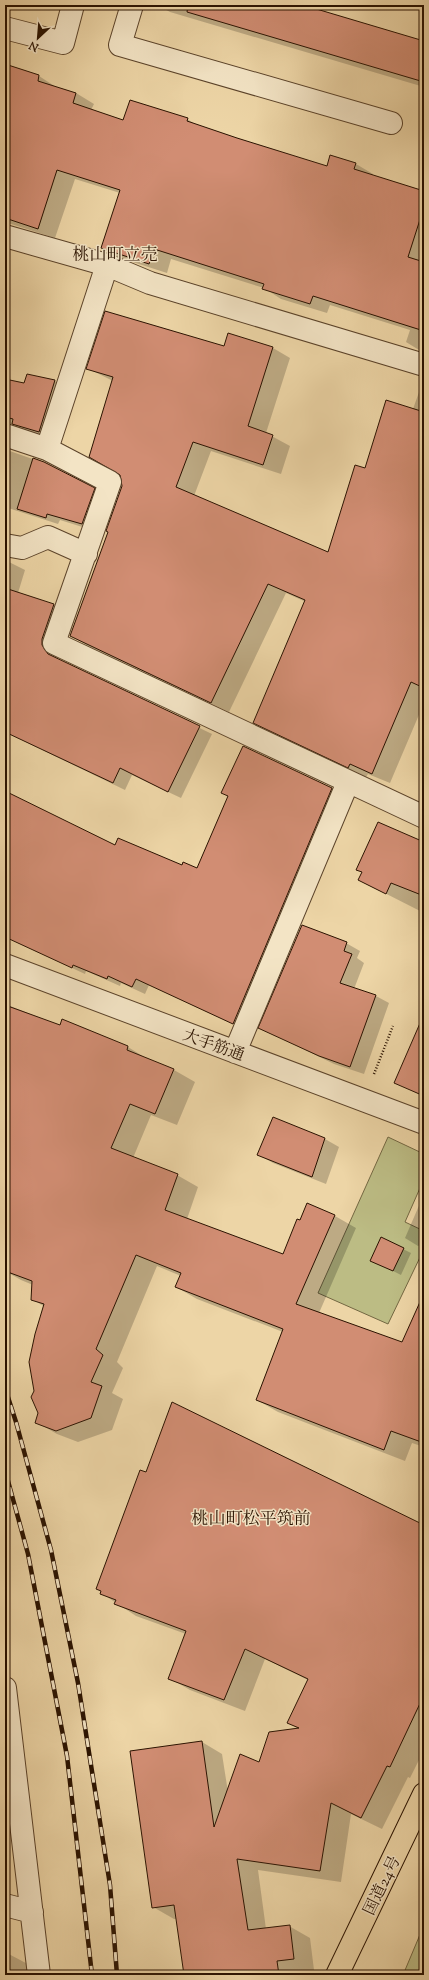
<svg xmlns="http://www.w3.org/2000/svg" width="429" height="1980" font-family="'Sorts Mill Goudy','Noto Serif JP',serif">
<rect width="100%" height="100%" fill="#edd5a6"/>
<filter id="stains"><feTurbulence type="fractalNoise" baseFrequency=".005" numOctaves="4"/><feColorMatrix values="0 0 0 0 .2 0 0 0 0 .09 0 0 0 0 .02 0 0 0 .5 -.17"/></filter>
<radialGradient id="worn" r=".72"><stop offset=".6" stop-color="#630" stop-opacity="0"/><stop offset="1" stop-color="#630" stop-opacity=".3"/></radialGradient>
<!-- green -->
<path fill="#bcbc84" stroke="#736742" d="M388 1137 424 1154V1179L405 1222 424 1231V1249L388 1324 318 1293Z
M424 1925V1975H403Z"/>
<!-- shadow -->
<path fill="#0003" d="M157 5H299L424 42V87L170 12Z
M5 64 39 76 56 87 76 93 94 104 91 110 124 121 187 119 197 125 327 168 331 156 356 164 373 174V176L424 192V353L406 342 410 330 330 305 327 313 281 299 264 288 171 259 167 273 120 258 103 248 120 193 75 179 55 238 5 222Z
M224 348H273L290 358 266 433 290 446 281 474 211 451 194 496 329 553 365 470 413 409 424 378V703L390 783 368 774 366 777 272 732 254 722 306 602 286 593 229 712 88 646 71 636 109 532 123 486 113 381 87 368Z
M5 380 25 385 55 381 67 388 52 440 5 443Z
M5 445 7 450 44 463 107 496 95 531 60 520 58 524 5 507Z
M5 560 25 570 18 593 54 605 66 612 54 653 59 660 212 734 181 798 132 775 125 790 5 732Z
M332 788 344 796 246 1030 149 985 145 994 121 983 120 986 86 971 85 974 5 937V793L116 846 182 866 198 869 229 797 222 793Z
M424 832V913L359 880 363 872 357 870 420 841Z
M346 943 360 951 357 958 364 963 354 989 376 996 389 1003 364 1074 334 1064 260 1028Z
M5 1004 61 1026 63 1020 128 1047 149 1060 174 1070 195 1082 177 1125 151 1115 133 1158 177 1175 198 1187 187 1219 283 1255 307 1205 335 1216 356 1228 319 1313 424 1378V1447L412 1443 405 1461 278 1412 257 1400 283 1332 197 1299 176 1287 181 1276 157 1266 117 1362 123 1368 112 1393 123 1399 112 1430 78 1442 57 1434 36 1422 39 1413 35 1391 45 1307 32 1299 33 1285 21 1280 5 1271Z
M424 1026V1097L395 1082Z
M274 1118 325 1139 339 1147 326 1184 273 1163 259 1155Z
M424 1194V1243L418 1246 405 1238Z
M403 1249 411 1253 401 1275 371 1260Z
M424 1526V1750L410 1778 408 1777 382 1829 351 1814 341 1882 258 1870 266 1929 289 1926 310 1938 314 1970 297 1972V1975H185L177 1919H174L153 1907 202 1742 222 1754 228 1792 299 1729 288 1723 308 1680 265 1659 245 1711 190 1690 169 1678 186 1634 136 1616 101 1593Z
M5 1952 39 1970 40 1975H5Z"/>
<!-- building -->
<path fill="#d18d73" stroke="#2a1200" d="M188 5H303L424 41V82L187 12Z
M5 64 39 75 38 81 76 93 73 103 123 120 130 100 188 118 187 121 237 138 327 166 330 155 356 163 354 169 424 191V207L408 257 424 262V331L313 296 310 304 262 289 264 284 154 249 149 264 101 248 120 190 57 170 38 229 5 218Z
M105 311 224 346 228 333 273 347 248 426 273 435 263 465 193 442 176 487 328 552 355 465 365 468 386 400 424 412V688L411 682 372 774 350 764 348 768 253 723 305 600 268 584 211 703 70 636 108 532 106 531 122 486 120 475 89 457 113 377 86 369Z
M27 374 55 380 39 432 12 424 13 419 5 417V379L24 383Z
M33 458 44 462 95 488 82 524 47 514 46 518 17 509Z
M5 588 54 604 42 639V645L48 654 200 726 168 792 120 768 113 783 5 732Z
M243 746 332 788 233 1024 136 979 132 987 108 976 107 979 73 965 72 968 5 937V791L115 845 118 838 182 865 183 862 197 868 228 796 221 793Z
M378 822 424 842V896L391 883 386 894 358 880 362 872 356 870Z
M302 925 347 942 344 951 352 954 340 983 376 995 350 1067 319 1056 258 1028Z
M5 1005 60 1025 62 1019 128 1046 127 1050 174 1069 155 1114 130 1104 111 1148 178 1174 165 1210 283 1254 297 1219 300 1220 307 1203 335 1215 296 1304 402 1342 424 1293V1443L391 1431 384 1450 256 1400 283 1329 175 1287 181 1273 136 1255 96 1349 103 1355 91 1382 102 1386 91 1418 56 1431 35 1423 38 1413 31 1397 34 1391 29 1362 35 1334 44 1304 31 1300 32 1281 5 1271Z
M424 1014V1096L394 1083Z
M273 1117 325 1138 312 1177 257 1155Z
M381 1237 404 1248 393 1271 370 1261Z
M172 1402 424 1525V1695L390 1767 387 1766 361 1818 331 1803 320 1871 237 1859 248 1930 290 1925 294 1959 277 1961 279 1975H184L174 1905 152 1908 130 1751 202 1741 214 1827 240 1754 259 1762 269 1732 299 1728 287 1723 308 1679 245 1649 224 1700 168 1679 186 1631 114 1604 116 1600 100 1594 101 1591 96 1589 140 1470 146 1472Z"/>
<g fill="none" stroke-linecap="round" stroke-linejoin="round">
<!-- minor casing -->
<g stroke="#5b432a" stroke-width="24">
<path id="minor" d="M132 5 120 45 391 123
M5 28 63 43 73 5
M5 236 107 265 150 283 424 365
M5 435 47 449 110 482 54 643 424 817
M47 449 107 265
M5 545 22 548 48 537 86 554
M5 965 424 1123
M235 1052 348 782
M5 1688 39 1975
M5 1905 32 1912"/>
</g>
<!-- highway casing -->
<g stroke="#2a1200" stroke-width="24">
<path id="highway" d="M337 1975 424 1794"/>
</g>
<!-- path -->
<path stroke="#2a1200" stroke-width="2.5" stroke-dasharray="1 2" stroke-linecap="butt" d="M374 1074 393 1026"/>
<!-- minor -->
<use href="#minor" stroke="#f3e4c5" stroke-width="22"/>
<!-- highway -->
<use href="#highway" stroke="#edd5a6" stroke-width="22"/>
<!-- rail casing -->
<g stroke="#2a1200" stroke-width="4.5">
<path id="rail" d="M5 1388 16 1422 51 1550 78 1683 110 1885 117 1975
M5 1470 28 1554 67 1756 92 1975"/>
</g>
<!-- rail -->
<use href="#rail" stroke="#f3e4c5" stroke-width="3" stroke-dasharray="9" stroke-linecap="butt"/>
</g>
<g text-anchor="middle" stroke-width="3" stroke-linejoin="round" paint-order="stroke">
<!-- street labels -->
<g font-size="16" fill="#2a1200" stroke="#f3e4c5">
<text transform="translate(214 1044) rotate(20)" y="6">大手筋通</text>
<text transform="translate(381 1885) rotate(-64)" y="6">国道24号</text>
</g>
<!-- neighbourhood labels -->
<g font-size="17" fill="#2a1200" stroke="#f3e4c5">
<text x="115" y="260">桃山町立売</text>
<text x="251" y="1524">桃山町松平筑前</text>
</g>
</g>
<!-- margin -->
<rect width="429" height="1980" fill="none" stroke="#edd5a6" stroke-width="20"/>
<rect x="6" y="6" width="417" height="1968" fill="none" stroke="#2a1200" stroke-width="2"/>
<rect x="10" y="10" width="409" height="1960" fill="none" stroke="#2a1200"/>
<!-- north arrow -->
<g transform="translate(38 38) rotate(206)" stroke="#f3e4c5" stroke-width="3" paint-order="stroke">
<path d="M0-3L7 15L0 10L-7 15Z" fill="#2a1200"/>
<text y="-6" font-size="11" font-weight="bold" text-anchor="middle" fill="#2a1200">N</text>
</g>
<rect width="100%" height="100%" filter="url(#stains)"/>
<rect width="100%" height="100%" fill="url(#worn)"/>
</svg>
